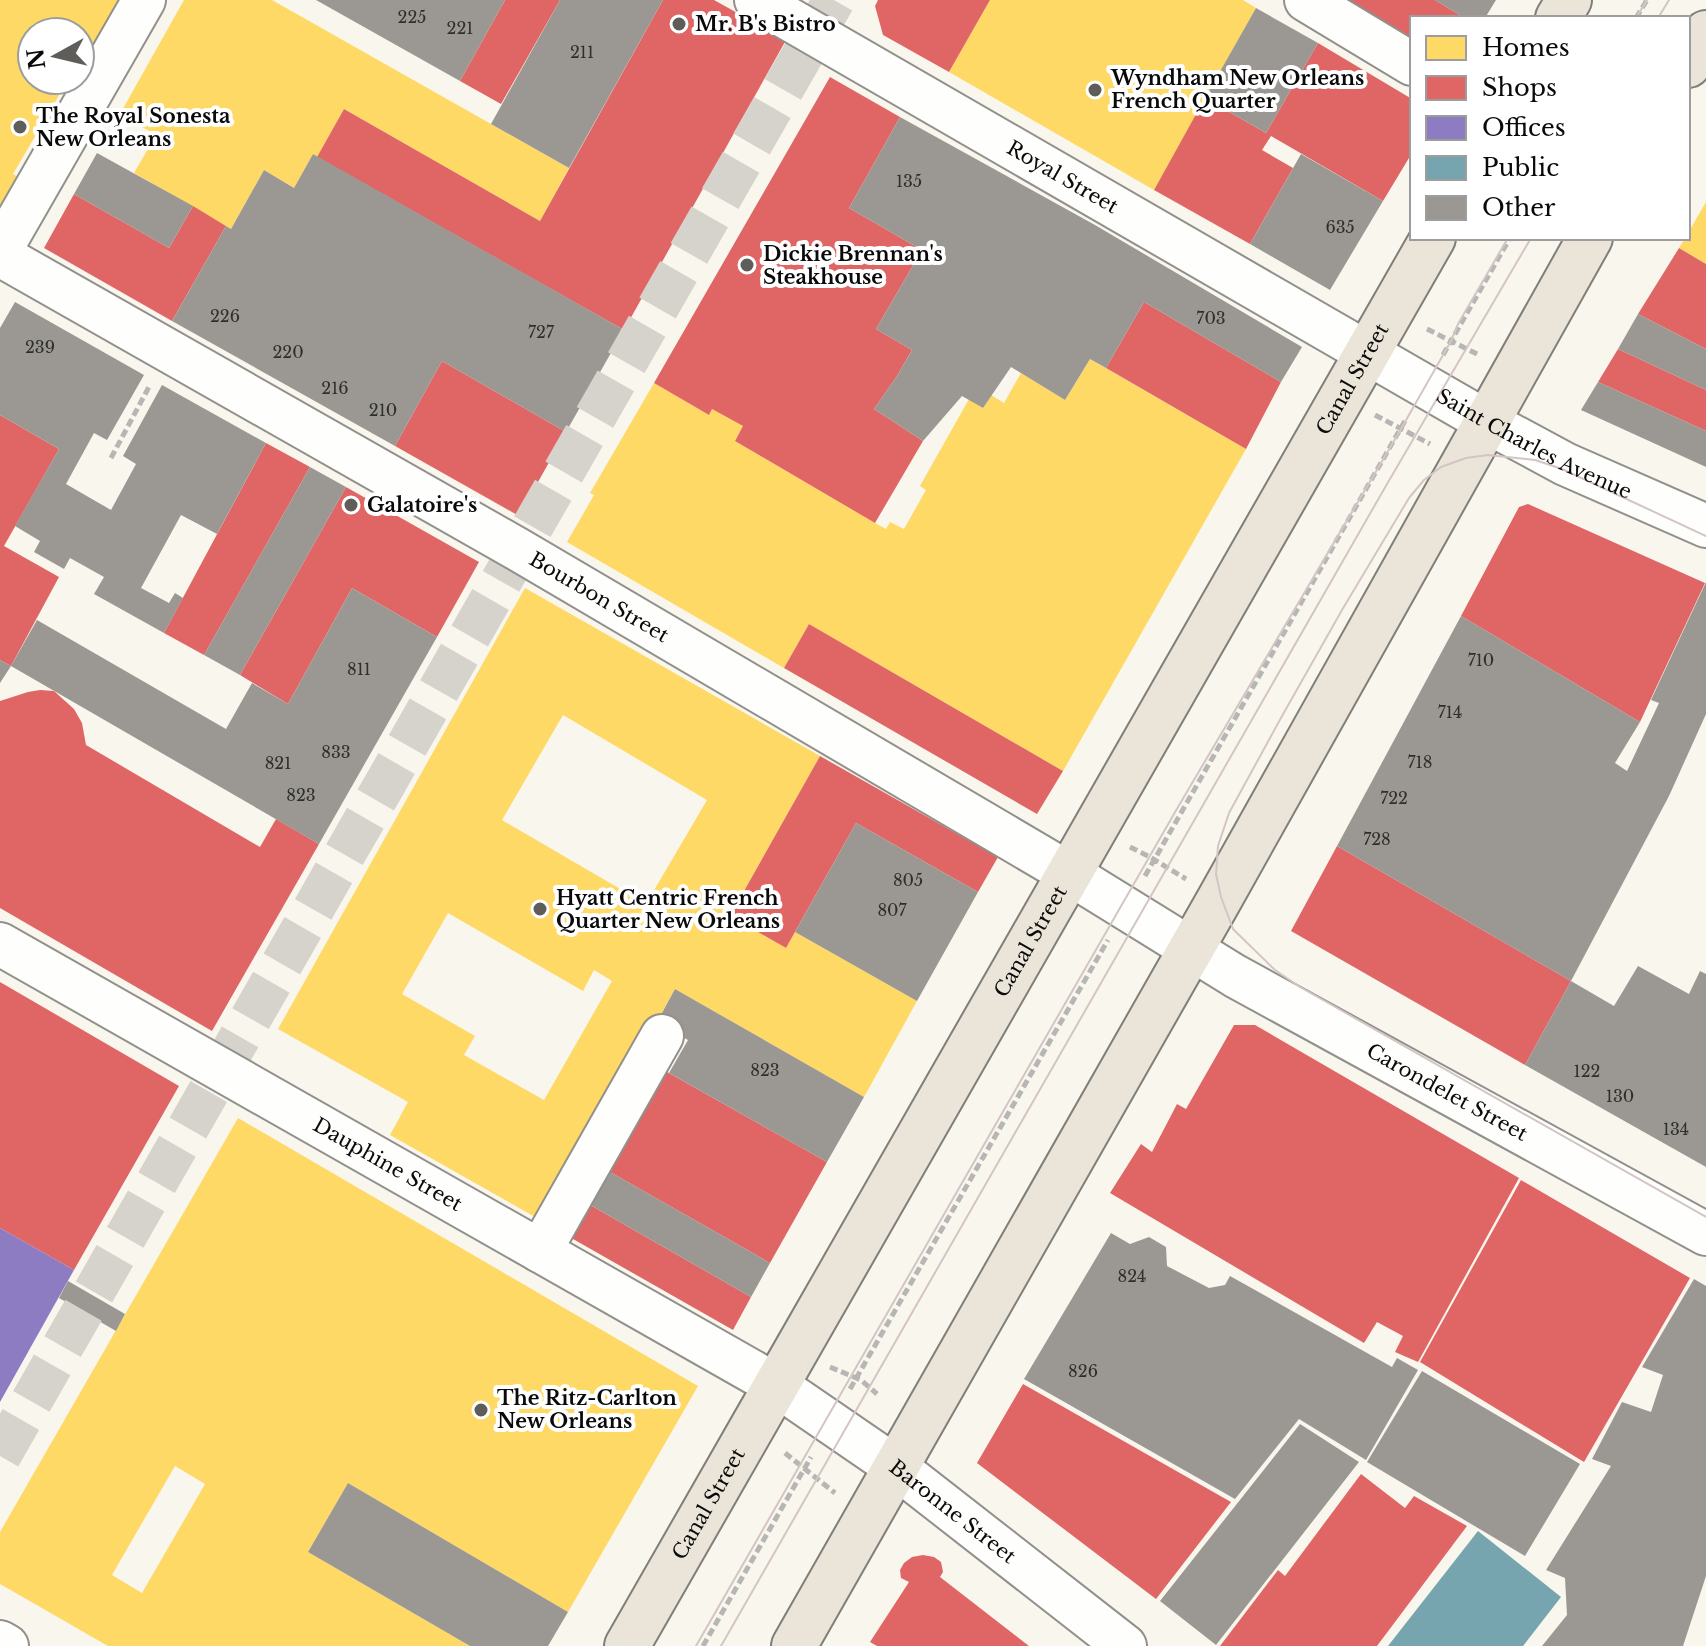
<svg xmlns="http://www.w3.org/2000/svg" width="1706" height="1646" font-family="'Libre Baskerville',serif">
<rect width="100%" height="100%" fill="#f9f6ed"/>
<!-- homes -->
<path fill="#ffd966" fill-rule="evenodd" d="M0 0H125L99 51 89 45 80 60V32H32V80H68L13 174 23 180 0 220Z
M184 0H272L569 168 540 221 344 109 317 157 313 154 294 188 264 170 231 229 134 173 156 135 120 114Z
M990 0H1243L1256 8 1154 190 949 72Z
M1706 202V264L1679 248 1685 238H1688V233Z
M1090 359 1246 449 1063 771 809 624 784 668 567 542 594 495 590 493 654 383 709 415 712 409 743 426 735 441 875 523 886 529 890 522 904 529 926 490 920 486 969 399 983 408 991 395 1004 403 1021 373 1065 400Z
M525 588 820 756 730 916 786 948 795 932 917 1001 864 1097 675 989 544 1222 390 1135 408 1102 278 1029ZM563 715 707 800 646 904 502 820ZM448 913 583 991 594 970 612 981 544 1100 464 1055 475 1036 402 994Z
M238 1118 698 1386 568 1612 348 1483 308 1552 470 1646H108L0 1584V1532ZM175 1466 205 1484 142 1593 112 1575Z"/>
<!-- shops -->
<path fill="#e06666" d="M505 0H560L501 104 460 81Z
M663 0H714L786 40 624 330 317 157 344 109 540 221Z
M878 0H990L949 72 883 35 875 6Z
M1342 0H1435L1465 18H1412V41Z
M1318 43 1412 99V153L1383 201 1271 136 1262 150 1293 168 1250 244 1154 190 1205 98 1266 133Z
M830 77 900 117 849 208 922 250 876 329 912 350 897 376 874 409 923 441 875 523 735 441 743 426 712 409 709 415 654 383Z
M74 194 169 248 193 206 226 226 172 321 44 248Z
M1679 248 1706 264V349L1638 314Z
M1144 302 1281 382 1246 449 1106 368Z
M1618 349 1706 390V431L1598 382Z
M442 361 566 432 519 516 395 446Z
M0 415 59 449 4 546 59 577 11 666 0 660Z
M266 443 310 467 204 655 164 633Z
M346 487 479 562 437 637 352 588 288 704 240 675Z
M1528 504 1705 583 1640 722 1461 616 1519 507Z
M809 624 1063 771 1037 814 784 668Z
M40 690 54 691 74 709 82 723 86 745 260 847 276 819 319 844 212 1031 0 908V701L28 692Z
M820 756 998 857 978 892 856 823 786 948 730 916Z
M1337 846 1571 981 1525 1065 1291 931Z
M0 982 179 1086 74 1270 0 1228Z
M1234 1025H1255L1519 1178 1418 1362 1395 1352 1403 1336 1377 1322 1364 1343 1110 1193 1141 1144 1152 1152 1177 1104 1186 1109Z
M660 1068 827 1162 770 1263 603 1168Z
M1521 1180 1690 1278 1584 1462 1420 1362Z
M585 1202 751 1297 733 1330 566 1235Z
M1023 1384 1231 1502 1156 1599 977 1463Z
M1361 1474 1405 1508 1414 1496 1467 1526 1377 1646H1220L1278 1570 1285 1576Z
M923 1555 934 1557 941 1562 943 1572 940 1577 1029 1646H877L870 1642 909 1582 901 1578 900 1570 904 1563 912 1557Z"/>
<!-- offices -->
<path fill="#8e7cc3" d="M0 1228 74 1270 0 1402Z"/>
<!-- public -->
<path fill="#76a5af" d="M1478 1531 1561 1597 1523 1646H1388Z"/>
<!-- building -->
<path fill="#9b9893" d="M316 0H505L460 81Z
M560 0H663L569 168 491 124Z
M1435 0H1496L1485 18H1465Z
M1256 8 1318 43 1266 133 1205 98Z
M900 117 1095 225 1302 347 1281 382 1144 302 1106 368 1090 359 1065 400 1011 367 983 408 962 396 923 441 874 409 897 376 912 350 876 329 922 250 849 208Z
M97 153 193 206 169 248 74 194Z
M313 154 624 330 566 432 442 361 395 446 172 321 226 226 231 229 264 170 294 188Z
M1301 154 1383 201 1330 290 1250 244Z
M15 302 144 375 107 440 94 433 66 484 111 510 136 464 123 456 162 385 266 443 217 534 181 515 141 588 169 603 175 593 183 598 164 633 94 594 104 577 70 558 64 569 34 552 40 541 15 526 59 449 0 415V328Z
M1638 314 1706 349V390L1618 349Z
M1598 382 1706 431V467L1581 410Z
M310 467 346 487 240 675 204 655Z
M1706 582V714L1669 796 1571 981 1337 846 1461 616 1640 722 1615 763 1627 771 1659 703 1651 700Z
M352 588 437 637 319 844 11 666 0 683V660L11 666 37 620 226 729 252 683 288 704Z
M856 823 978 892 917 1001 795 932Z
M1638 966 1689 994 1700 971 1706 974V1167L1525 1065 1571 981 1614 1006Z
M675 989 864 1097 827 1162 669 1073 688 1040 657 1022Z
M603 1168 770 1263 751 1297 585 1202Z
M1111 1233 1130 1244 1149 1237 1166 1247 1167 1266 1209 1288 1225 1285 1230 1276 1392 1367 1397 1358 1418 1370 1366 1460 1299 1419 1235 1499 1024 1379Z
M1694 1279 1706 1286V1576L1683 1646H1542L1567 1615 1565 1578 1546 1570 1611 1466 1592 1459 1622 1402 1651 1412 1663 1375 1642 1367Z
M68 1281 125 1314 116 1331 59 1298Z
M1422 1371 1580 1464 1525 1556 1367 1462Z
M1300 1424 1359 1462 1216 1645 1160 1601Z
M348 1483 568 1612 548 1646H470L308 1552Z"/>
<g fill="none" stroke-linecap="round" stroke-linejoin="round">
<!-- minor-tunnel -->
<path stroke="#d5d3cb" stroke-width="42" stroke-dasharray="42 21" stroke-linecap="butt" d="M0 1456 834 0"/>
<!-- minor casing -->
<g stroke="#92908c" stroke-width="46">
<g id="minor">
<path id="s1" d="M756 0 1487 422 1565 464 1706 526"/>
<path d="M1306 0 1412 64"/>
<path d="M0 251 144 0"/>
<path id="s2" d="M0 255 519 550 1070 874 1235 976 1706 1234"/>
<path id="s3" d="M0 944 776 1385 897 1468 1125 1646"/>
<path d="M540 1251 662 1036"/>
<path d="M0 1642 7 1646"/>
</g>
</g>
<!-- major casing -->
<g stroke="#7f7e7a" stroke-width="48">
<g id="major">
<path d="M1558 18 1569 0"/>
<path d="M1688 65 1706 33"/>
<path id="s4" d="M627 1646 1433 238"/>
<path d="M794 1646 1219 900 1590 238"/>
</g>
</g>
<!-- path -->
<path stroke="#b7b6b5" stroke-width="5" stroke-dasharray="8 4" stroke-linecap="butt" d="M1636 18 1647 0
M1427 329 1479 355
M1443 355 1510 238
M1375 415 1430 444
M111 458 150 385
M1130 847 1150 857 1186 879
M1145 876 1406 419
M830 1367 861 1380 877 1394
M850 1389 1108 940
M785 1453 835 1493
M703 1646 811 1457"/>
<!-- minor -->
<use href="#minor" stroke="#fefefc" stroke-width="42"/>
<!-- major -->
<use href="#major" stroke="#eae5d8" stroke-width="44"/>
<!-- tram -->
<path stroke="#d4c5c5" stroke-width="2" d="M1636 18 1647 0
M1658 18 1669 0
M1706 536 1562 469 1535 460 1488 455 1466 458 1441 467 1424 480 1409 498 1342 610 1282 716 1229 813 1218 846 1216 874 1221 897 1233 929 1275 970 1300 987 1706 1217
M696 1646 1178 807 1401 429 1451 341 1458 324 1508 238
M721 1646 1387 484 1531 238"/>
</g>
<!-- markers -->
<g fill="#5e5d59" stroke="#fff" stroke-width="3">
<circle cx="679" cy="24" r="8"/>
<circle cx="1095" cy="90" r="8"/>
<circle cx="20" cy="127" r="8"/>
<circle cx="747" cy="265" r="8"/>
<circle cx="351" cy="505" r="8"/>
<circle cx="540" cy="909" r="8"/>
<circle cx="481" cy="1410" r="8"/>
</g>
<g text-anchor="middle" stroke-width="8" stroke-linejoin="round" paint-order="stroke">
<!-- number labels -->
<g font-size="16" fill="#2e2e2c">
<text x="412" y="23">225</text>
<text x="460" y="34">221</text>
<text x="582" y="58">211</text>
<text x="909" y="187">135</text>
<text x="1340" y="233">635</text>
<text x="225" y="322">226</text>
<text x="1211" y="324">703</text>
<text x="541" y="338">727</text>
<text x="40" y="353">239</text>
<text x="288" y="358">220</text>
<text x="335" y="394">216</text>
<text x="383" y="416">210</text>
<text x="1481" y="666">710</text>
<text x="359" y="675">811</text>
<text x="1450" y="718">714</text>
<text x="336" y="758">833</text>
<text x="1420" y="768">718</text>
<text x="278" y="769">821</text>
<text x="301" y="801">823</text>
<text x="1394" y="804">722</text>
<text x="1377" y="845">728</text>
<text x="908" y="886">805</text>
<text x="892" y="916">807</text>
<text x="765" y="1076">823</text>
<text x="1587" y="1077">122</text>
<text x="1620" y="1102">130</text>
<text x="1676" y="1135">134</text>
<text x="1132" y="1282">824</text>
<text x="1083" y="1377">826</text>
</g>
<!-- poi labels -->
<g font-size="20" font-weight="bold" fill="#0a0a0a" stroke="#fff" text-anchor="start">
<text x="695" y="31">Mr. B's Bistro</text>
<text x="1111" y="85">Wyndham New Orleans<tspan x="1111" dy="23">French Quarter</tspan></text>
<text x="36" y="123">The Royal Sonesta<tspan x="36" dy="23">New Orleans</tspan></text>
<text x="763" y="261">Dickie Brennan's<tspan x="763" dy="23">Steakhouse</tspan></text>
<text x="367" y="512">Galatoire's</text>
<text x="556" y="905">Hyatt Centric French<tspan x="556" dy="23">Quarter New Orleans</tspan></text>
<text x="497" y="1405">The Ritz-Carlton<tspan x="497" dy="23">New Orleans</tspan></text>
</g>
<!-- street labels -->
<g font-size="20" fill="#0a0a0a" stroke="#fff">
<text dy="7" stroke="none"><textPath href="#s1" startOffset="354">Royal Street</textPath></text>
<text dy="7" stroke="none"><textPath href="#s4" startOffset="1460">Canal Street</textPath></text>
<text dy="7" stroke="none"><textPath href="#s1" startOffset="896">Saint Charles Avenue</textPath></text>
<text dy="7" stroke="none"><textPath href="#s2" startOffset="690">Bourbon Street</textPath></text>
<text dy="7" stroke="none"><textPath href="#s4" startOffset="812">Canal Street</textPath></text>
<text dy="7" stroke="none"><textPath href="#s2" startOffset="1672">Carondelet Street</textPath></text>
<text dy="7" stroke="none"><textPath href="#s3" startOffset="446">Dauphine Street</textPath></text>
<text dy="7" stroke="none"><textPath href="#s4" startOffset="164">Canal Street</textPath></text>
<text dy="7" stroke="none"><textPath href="#s3" startOffset="1110">Baronne Street</textPath></text>
</g>
</g>
<!-- legend -->
<rect x="1410" y="16" width="280" height="224" fill="#ffffff" stroke="#9d9d9d" stroke-width="2"/>
<rect x="1426" y="36" width="40" height="24" fill="#ffd966" stroke="#9d9d9d" stroke-width="2"/>
<text x="1482" y="56" font-size="24" fill="#0a0a0a">Homes</text>
<rect x="1426" y="76" width="40" height="24" fill="#e06666" stroke="#9d9d9d" stroke-width="2"/>
<text x="1482" y="96" font-size="24" fill="#0a0a0a">Shops</text>
<rect x="1426" y="116" width="40" height="24" fill="#8e7cc3" stroke="#9d9d9d" stroke-width="2"/>
<text x="1482" y="136" font-size="24" fill="#0a0a0a">Offices</text>
<rect x="1426" y="156" width="40" height="24" fill="#76a5af" stroke="#9d9d9d" stroke-width="2"/>
<text x="1482" y="176" font-size="24" fill="#0a0a0a">Public</text>
<rect x="1426" y="196" width="40" height="24" fill="#9b9893" stroke="#9d9d9d" stroke-width="2"/>
<text x="1482" y="216" font-size="24" fill="#0a0a0a">Other</text>
<!-- north arrow -->
<g transform="translate(56 56) rotate(262)"><circle r="38" fill="#ffffff" stroke="#9d9d9d" stroke-width="2"/>
<path d="M0-6L14 30L0 20L-14 30Z" fill="#5e5d59"/>
<text y="-12" font-size="22" font-weight="bold" text-anchor="middle" fill="#0a0a0a">N</text>
</g>
</svg>
